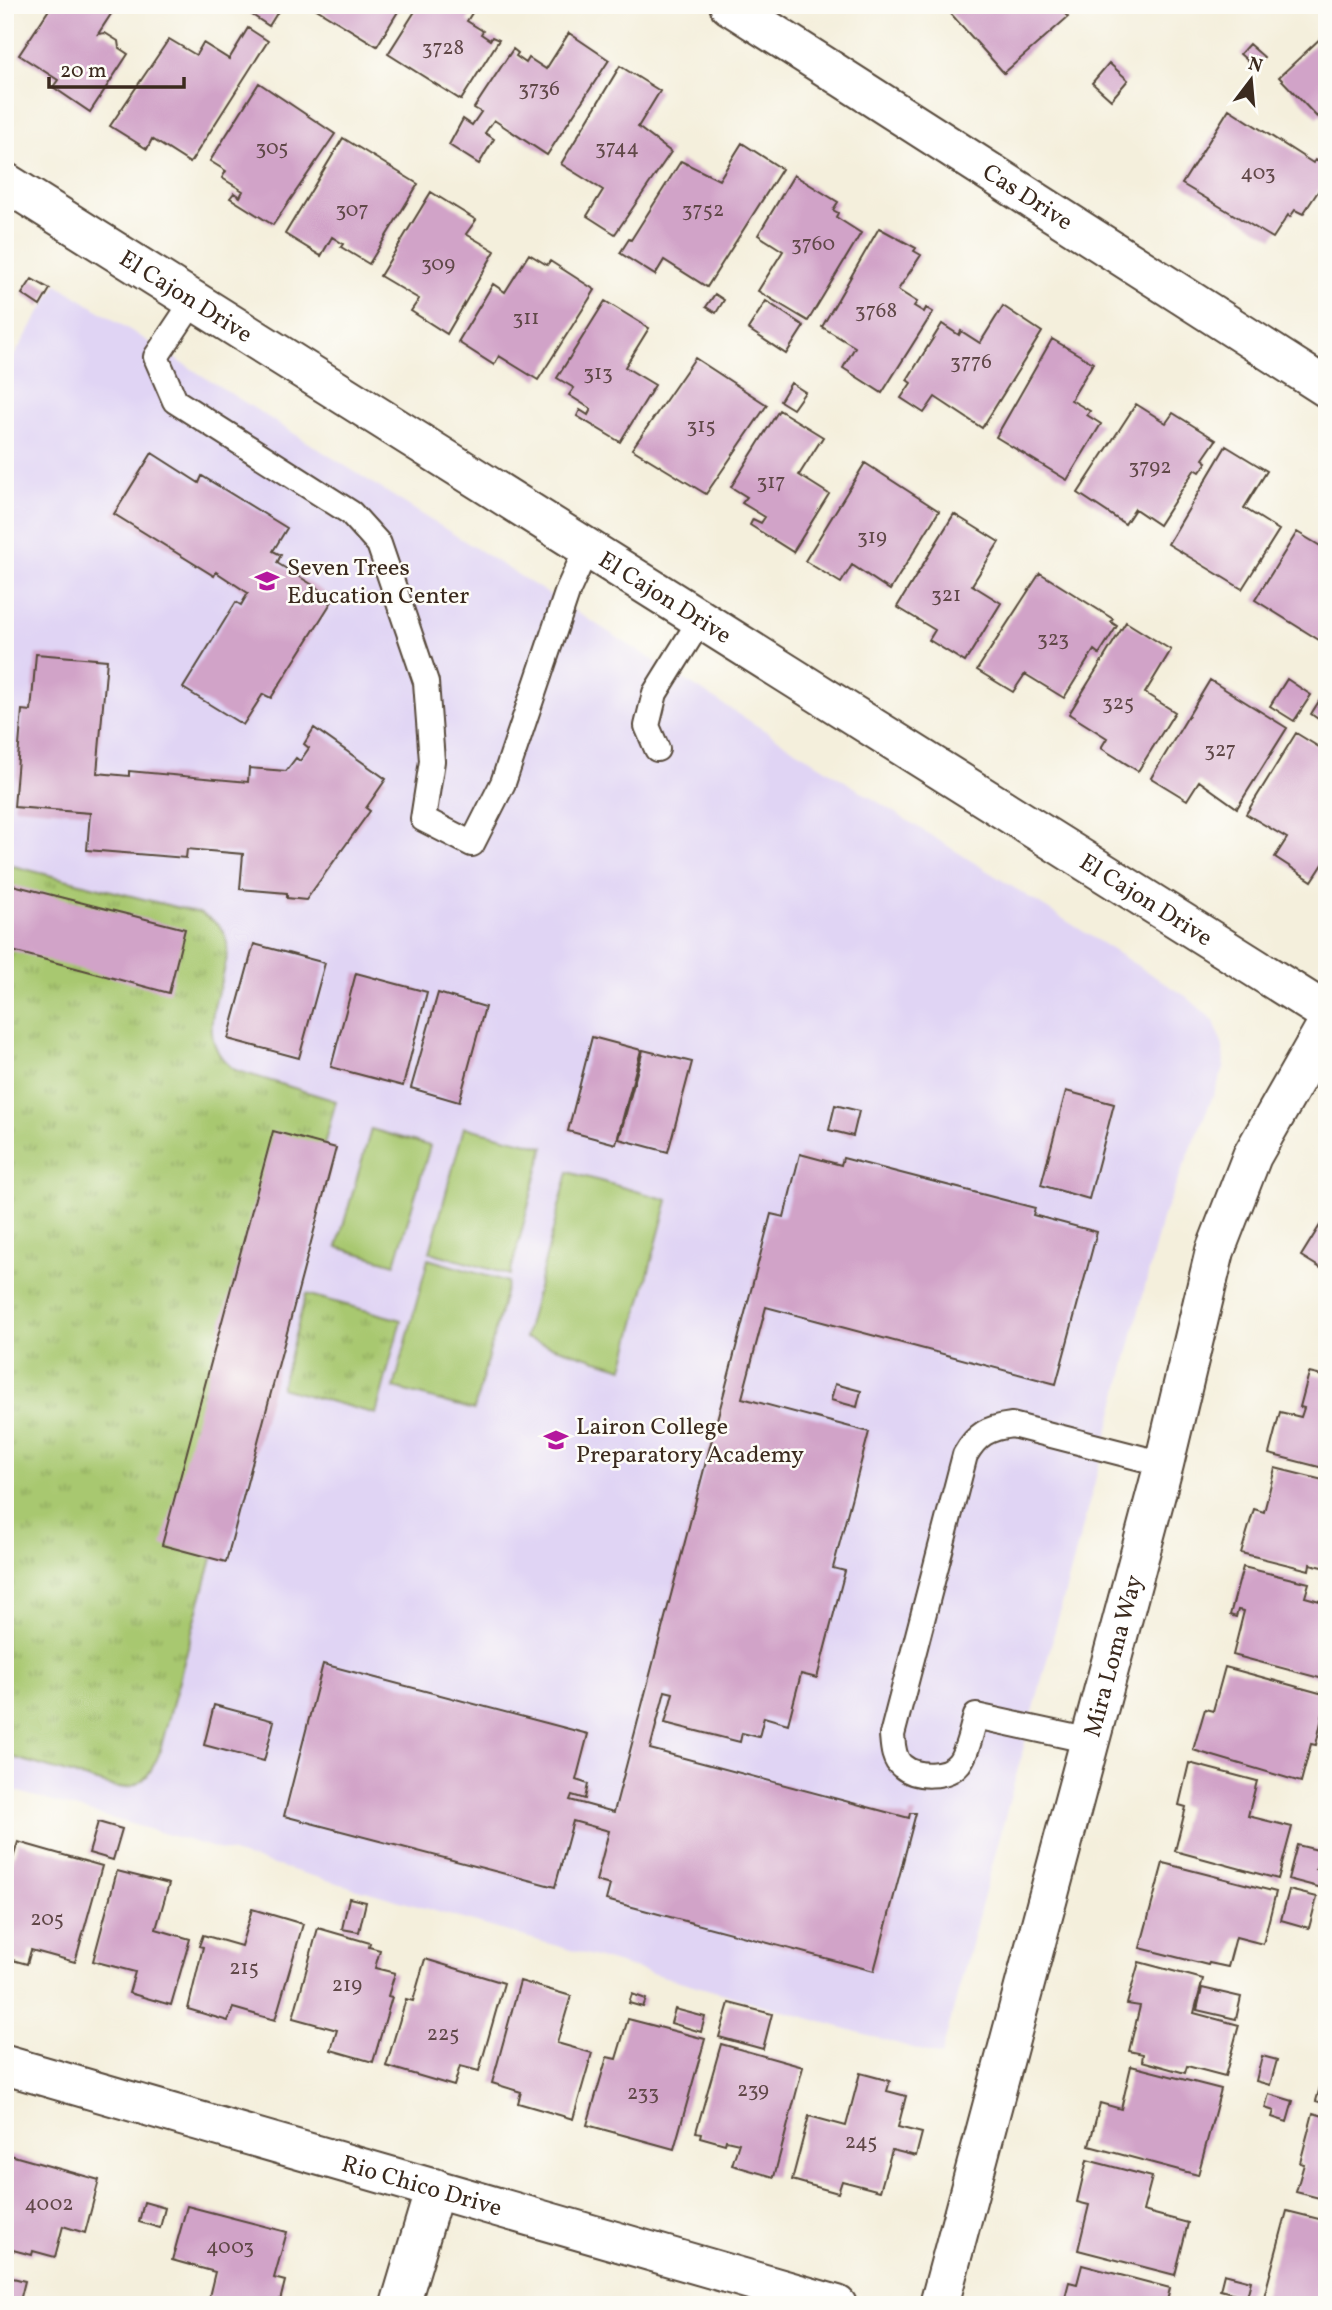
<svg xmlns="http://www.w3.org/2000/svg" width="1332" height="2310" font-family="Vollkorn,serif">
<defs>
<pattern id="grass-tufts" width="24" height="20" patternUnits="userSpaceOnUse" patternTransform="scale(1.75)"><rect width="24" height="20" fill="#a8c870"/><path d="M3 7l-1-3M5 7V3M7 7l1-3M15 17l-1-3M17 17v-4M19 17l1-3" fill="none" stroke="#8aa35b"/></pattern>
</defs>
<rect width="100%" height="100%" fill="#fdfcf7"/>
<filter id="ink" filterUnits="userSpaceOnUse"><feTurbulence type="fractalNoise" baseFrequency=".0143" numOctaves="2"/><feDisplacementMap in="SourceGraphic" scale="14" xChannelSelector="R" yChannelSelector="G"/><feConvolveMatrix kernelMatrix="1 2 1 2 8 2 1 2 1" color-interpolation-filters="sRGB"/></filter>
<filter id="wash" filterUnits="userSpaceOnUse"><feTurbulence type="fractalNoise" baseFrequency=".00686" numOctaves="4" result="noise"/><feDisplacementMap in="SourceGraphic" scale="28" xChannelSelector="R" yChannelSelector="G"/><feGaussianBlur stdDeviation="1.57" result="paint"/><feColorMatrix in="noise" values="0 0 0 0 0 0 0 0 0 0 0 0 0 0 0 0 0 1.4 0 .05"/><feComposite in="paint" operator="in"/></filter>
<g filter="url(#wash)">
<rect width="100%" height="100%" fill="#f4efdc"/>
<!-- built -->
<path fill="#e0d4f4" d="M57 284 1187 997 1214 1021 1223 1047 1224 1069 1162 1219 1115 1406 941 2056 5 1788V371Z"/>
<!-- grass -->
<path fill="url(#grass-tufts)" stroke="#727947" stroke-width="2" d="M5 864 199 913C209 918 219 923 224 933 242 969 180 1031 235 1070L336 1101 159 1754C150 1775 142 1788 118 1788L5 1755Z
M306 1294 401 1320 376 1414 281 1388Z"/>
<!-- garden -->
<path fill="#a8c870" stroke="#727947" stroke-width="2" d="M464 1127 544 1147 510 1275 430 1252Z
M371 1129 430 1146 395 1264 337 1247Z
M568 1172 668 1200 623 1368 525 1338Z
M428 1259 508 1282 474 1410 394 1388Z"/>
<g id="blocks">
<!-- building -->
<path fill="#d1a3c8" d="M52 5H117L98 34 105 33 118 41 119 48 128 54 90 112 53 87 58 80 19 55Z
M237 5H282L269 26Z
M310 5H402L377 46Z
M419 5H477L467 21 483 31 481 34 490 40 492 37 499 40 461 100 388 54Z
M943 5H1057L1068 17 1004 73Z
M248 28 268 41 190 163 152 139 147 149 110 126 169 39 196 55 203 43 229 59Z
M569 33 609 60 547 155 494 120 485 133 494 139 479 164 449 145 463 119 472 125 481 112 474 108 513 49 518 53 516 56 526 63 529 58 546 69Z
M1323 36 1327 40V121L1320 114 1317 117 1279 77Z
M1249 44 1264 57 1255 67 1240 54Z
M1109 63 1128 80 1111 100 1092 83Z
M620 66 660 91 638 127 671 152 615 234 587 216 603 190 561 164Z
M259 83 335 134 273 225 230 198 234 193 240 197 243 191 222 178 226 171 210 161Z
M1229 109 1313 163 1315 160 1327 167V178L1303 214 1295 210 1290 217 1288 215 1273 238 1182 184Z
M343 138 418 184 369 264 341 247 343 244 332 237 321 256 285 234Z
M742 143 782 169 707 287 664 260 655 275 620 253 629 239 631 240 681 161 719 180Z
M794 175 838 202 833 210 838 213 836 217 861 233 808 321 758 291 783 251 758 235Z
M431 192 476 220 466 234 495 251 447 334 411 311 419 299 380 276Z
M879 228 916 248 914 251 921 255 898 290 917 302 914 306 924 312 926 308 933 312 882 393 843 368 855 347 822 327Z
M529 254 547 265 550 261 595 290 538 380 499 356 494 365 458 342 493 284 505 292Z
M32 279 50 289 40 306 22 294Z
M715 294 724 300 716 313 706 307Z
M605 301 649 328 625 367 655 385 620 442 577 416 580 410 588 415 591 409 569 395 574 388 557 378Z
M766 301 804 326 786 354 748 329Z
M1003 306 1042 332 982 428 935 397 924 413 901 398 911 383 907 380 942 324 959 335 961 331 980 343Z
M1052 339 1093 363 1071 400 1090 411 1087 415 1101 424 1067 480 996 437Z
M695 358 767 405 706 494 632 449Z
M791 383 805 392 793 409 780 401Z
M1136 404 1166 423 1173 413 1216 440 1203 459 1207 462 1200 472 1195 469 1159 525 1135 509 1125 524 1078 493Z
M779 410 823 437 799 475 829 494 793 552 750 525 753 519 761 523 765 517 742 503 747 497 731 487Z
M1226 446 1267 471 1244 508 1279 530 1242 589 1168 544Z
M152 453 199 483 202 476 287 528 273 551 281 555 277 563 334 598 271 698 263 694 243 725 183 688 236 602 241 605 248 593 216 572 214 576 114 514Z
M865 463 939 511 890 590 852 565 841 583 805 561Z
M954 514 999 542 972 585 1001 603 965 662 929 640 935 630 897 607Z
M1297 532 1327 550V645L1255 600Z
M1040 573 1113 619 1111 622 1117 626 1099 654 1094 650 1064 698 1025 674 1013 692 977 670Z
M1126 622 1171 650 1145 693 1175 712 1138 771 1101 748 1107 738 1069 714Z
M36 654 107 660 97 773 129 776V771L248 782 249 768 286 771 296 758 300 761 309 748 304 744 314 728 386 779 366 808 370 811 306 900 287 898V893L240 889 243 854 187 849 186 858 87 850 90 813 14 807 22 710 31 711Z
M1287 679 1311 695 1294 721 1270 706Z
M1210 680 1287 728 1237 808 1199 781 1187 800 1151 778Z
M1321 698 1327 702 1324 723 1311 714Z
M1296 733 1327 752V858L1312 881 1275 857 1287 838 1246 814Z
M5 883 185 929 169 993 5 949Z
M254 944 325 963 299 1058 228 1039Z
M356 973 427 992 403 1086 331 1067Z
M438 993 485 1007 459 1102 411 1088Z
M592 1037 641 1050 616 1144 568 1131Z
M643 1050 692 1062 668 1152 619 1139Z
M1066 1091 1114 1104 1089 1199 1041 1185Z
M835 1105 859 1111 853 1136 829 1130Z
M273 1131 336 1148 226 1562 162 1545Z
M800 1154 841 1165 843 1158 1035 1208 1033 1215 1097 1232 1056 1384 766 1307 742 1398 869 1432 833 1568 845 1571 817 1678 801 1674 788 1724 764 1717 759 1737 742 1733 740 1742 665 1723 673 1693 665 1691 650 1749 909 1818 910 1813H916L874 1971 606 1900 610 1885 596 1881 609 1831 573 1821 555 1887 284 1816 323 1664 588 1734 576 1780 588 1784 585 1799 572 1795 570 1800 614 1812 771 1214 784 1217Z
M1327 1214V1272L1301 1256Z
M1309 1373 1327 1377V1469L1269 1454 1280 1412 1301 1417 1304 1408 1300 1407Z
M835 1384 861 1391 857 1407 831 1400Z
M1275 1468 1327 1481V1568L1310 1564 1309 1570 1241 1553 1254 1509 1264 1512Z
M1243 1567 1309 1583 1305 1597 1327 1603V1680L1233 1655 1244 1611 1238 1610 1236 1617 1230 1615Z
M1225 1667 1327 1695 1316 1745 1311 1744 1301 1782 1193 1750 1205 1709 1213 1711Z
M214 1705 274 1721 264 1761 204 1745Z
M1189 1763 1257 1781 1248 1816 1292 1827 1278 1879 1175 1851 1186 1807 1179 1805Z
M98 1822 122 1829 113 1860 89 1853Z
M18 1842 102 1866 75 1962 31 1950 27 1964 5 1958V1885Z
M1297 1845 1322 1851 1316 1869 1326 1872 1322 1888 1288 1879Z
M1163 1863 1276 1892 1263 1944 1236 1937 1228 1967 1209 1963 1208 1965 1140 1948Z
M117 1871 169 1884 156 1929 190 1939 171 2005 129 1993 135 1972 93 1961Z
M1289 1890 1317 1897 1309 1928 1281 1920Z
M349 1898 366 1902 359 1932 342 1929Z
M252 1909 303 1924 275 2020 233 2008 228 2021 188 2009 203 1947 199 1946 203 1935 241 1946Z
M318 1928 370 1943 369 1947 380 1950 375 1968 395 1973 388 1996 392 1997 373 2062 331 2050 337 2030 293 2018Z
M425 1959 504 1983 479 2071 460 2066 454 2086 386 2066 406 1999 413 2001Z
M1139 1962 1203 1979 1194 2013 1239 2025 1225 2076 1187 2066 1185 2073 1142 2061 1143 2054 1129 2051 1140 2006 1127 2004Z
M520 1981 571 1996 557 2043 592 2053 573 2119 518 2103 521 2092 492 2083Z
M1202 1988 1241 1997 1236 2019 1197 2010Z
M632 1994 646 1999 643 2007 629 2003Z
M729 2003 772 2014 763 2049 719 2037Z
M675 2009 705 2017 701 2032 671 2023Z
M628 2019 705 2039 674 2149 587 2125 607 2057 616 2059Z
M721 2044 803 2067 774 2177 732 2165 739 2143 726 2140 725 2144 700 2137 701 2133 696 2132Z
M1262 2056 1277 2060 1270 2085 1256 2081Z
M1327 2062V2104L1316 2101Z
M1131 2066 1221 2089 1198 2175 1089 2146 1100 2103 1121 2109Z
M860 2073 890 2081 887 2091 906 2096 898 2127 922 2133 916 2156 892 2150 880 2191 842 2181 838 2193 792 2180 809 2116 846 2126Z
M1269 2094 1293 2101 1287 2122 1272 2117 1274 2111 1265 2108Z
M1313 2113 1327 2117V2200L1296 2192 1304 2164 1300 2163Z
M10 2155 99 2180 85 2233 63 2226 55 2257 33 2251 32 2255 5 2248V2172Z
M1087 2160 1152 2177 1143 2211 1188 2223 1175 2275 1078 2250 1089 2205 1077 2202Z
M144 2202 165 2208 160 2228 139 2222Z
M187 2206 287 2232 274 2278 285 2281 279 2305H207L215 2272 172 2260Z
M1287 2211 1327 2221V2305H1292L1264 2297Z
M1082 2265 1170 2288 1166 2305H1063L1069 2282 1077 2284Z
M1224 2274 1251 2281 1247 2297 1220 2290Z
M5 2276 25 2281 19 2305H5Z"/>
</g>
</g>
<g filter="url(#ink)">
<use href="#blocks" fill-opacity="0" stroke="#57483a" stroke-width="2"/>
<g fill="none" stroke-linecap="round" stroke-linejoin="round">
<!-- service casing -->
<g stroke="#57483a" stroke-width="28">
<path id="service" d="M194 300 156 357 175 401 351 513 379 544 426 682 432 761 423 819 472 844 503 783 568 590 587 548
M657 749 647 726 655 693 701 619
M1091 1741 976 1716C971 1731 968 1751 959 1763 947 1778 916 1778 902 1766 893 1759 893 1746 892 1735L965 1455C977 1434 988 1428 1012 1425L1164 1464"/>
</g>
<!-- minor casing -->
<g stroke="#57483a" stroke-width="42">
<g id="minor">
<path id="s1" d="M729 5 1327 388"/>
<path id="s2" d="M5 182 1327 1013"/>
<path id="s3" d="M5 2065 837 2305"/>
<path d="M400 2305 435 2188"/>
<path id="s4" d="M939 2305 1164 1464 1215 1251 1252 1156 1327 1024"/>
</g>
</g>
<!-- service -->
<use href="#service" stroke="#fff" stroke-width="24"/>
<!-- minor -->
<use href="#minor" stroke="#fff" stroke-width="38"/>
</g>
</g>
<!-- icons -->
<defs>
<g id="school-bare" transform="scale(1.89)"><path d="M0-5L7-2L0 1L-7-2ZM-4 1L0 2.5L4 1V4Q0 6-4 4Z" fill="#b5179e" stroke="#fdfcf7" stroke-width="2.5" paint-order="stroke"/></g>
</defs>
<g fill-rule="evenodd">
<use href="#school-bare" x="267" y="581"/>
<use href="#school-bare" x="556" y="1440"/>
</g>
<g text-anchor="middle" stroke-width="5" stroke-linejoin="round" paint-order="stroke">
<!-- number labels -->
<g font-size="21" fill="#604848">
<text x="443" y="54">3728</text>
<text x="539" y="95">3736</text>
<text x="272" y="154">305</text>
<text x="617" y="154">3744</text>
<text x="1258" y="179">403</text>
<text x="352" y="216">307</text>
<text x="703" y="216">3752</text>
<text x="813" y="250">3760</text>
<text x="438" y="270">309</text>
<text x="876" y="317">3768</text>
<text x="526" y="324">311</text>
<text x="971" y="368">3776</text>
<text x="598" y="379">313</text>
<text x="701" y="432">315</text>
<text x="1150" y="473">3792</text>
<text x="771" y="488">317</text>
<text x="872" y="543">319</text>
<text x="946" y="601">321</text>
<text x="1053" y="645">323</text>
<text x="1118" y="709">325</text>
<text x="1220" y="756">327</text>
<text x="47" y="1925">205</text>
<text x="244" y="1974">215</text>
<text x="347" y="1991">219</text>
<text x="443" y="2040">225</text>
<text x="753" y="2096">239</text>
<text x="643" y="2099">233</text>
<text x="861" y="2148">245</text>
<text x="49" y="2210">4002</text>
<text x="230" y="2253">4003</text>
</g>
<!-- street labels -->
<g font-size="24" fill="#3b2a1e" stroke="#fdfcf7">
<text dy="8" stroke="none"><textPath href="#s1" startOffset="355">Cas Drive</textPath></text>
<text dy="8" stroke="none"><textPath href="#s2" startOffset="214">El Cajon Drive</textPath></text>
<text dy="8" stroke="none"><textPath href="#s2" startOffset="780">El Cajon Drive</textPath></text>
<text dy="8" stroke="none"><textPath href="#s2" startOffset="1348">El Cajon Drive</textPath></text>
<text dy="8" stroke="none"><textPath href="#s4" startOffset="672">Mira Loma Way</textPath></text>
<text dy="8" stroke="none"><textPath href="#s3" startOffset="434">Rio Chico Drive</textPath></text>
</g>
<!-- poi labels -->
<g font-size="24" fill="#3b2a1e" stroke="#fdfcf7" text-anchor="start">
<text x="287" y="575">Seven Trees<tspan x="287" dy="28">Education Center</tspan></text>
<text x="576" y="1434">Lairon College<tspan x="576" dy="28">Preparatory Academy</tspan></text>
</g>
</g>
<!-- margin -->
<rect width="1332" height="2310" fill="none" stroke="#fdfcf7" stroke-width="28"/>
<!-- north arrow -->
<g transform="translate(1251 80) rotate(16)" stroke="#fdfcf7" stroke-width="5" paint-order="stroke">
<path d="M0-5L12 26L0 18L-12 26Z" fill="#3b2a1e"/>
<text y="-10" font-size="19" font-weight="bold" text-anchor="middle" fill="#3b2a1e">N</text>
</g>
<!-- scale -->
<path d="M49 77v10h135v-10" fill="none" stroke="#3b2a1e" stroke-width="3.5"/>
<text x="60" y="77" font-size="21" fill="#3b2a1e" stroke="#fdfcf7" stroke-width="5" paint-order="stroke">20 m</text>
</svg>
